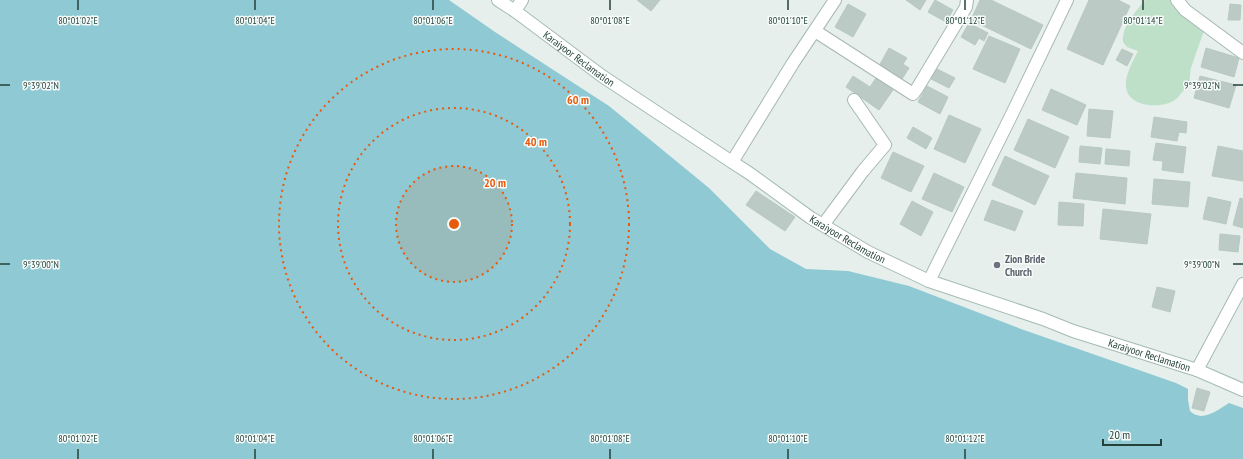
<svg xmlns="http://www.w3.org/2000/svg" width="1243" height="459" font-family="'PT Sans Narrow',sans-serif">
<rect width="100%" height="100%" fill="#e6efeb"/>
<!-- green -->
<path fill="#bfe0c8" d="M1145 0H1177L1206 25C1201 39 1196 53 1191 68 1190 73 1190 78 1189 83 1187 86 1178 98 1175 100 1160 110 1123 107 1126 82 1127 71 1133 61 1138 51L1127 47 1123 42C1122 25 1135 13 1145 0Z"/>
<!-- water -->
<path fill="#8ec9d4" d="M0 0H449L495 32 609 106 709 188 770 249 806 269 848 271 909 286 1021 329 1176 383 1188 389V400L1190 411C1202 423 1218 410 1229 403L1243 408V459H0Z"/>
<!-- building -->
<path fill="#bbcac4" stroke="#b8c9c2" d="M637 0H660L651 11Z
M906 0H926L920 10Z
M935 0 953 10 946 22 928 12Z
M980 0H991L1043 25 1031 49 971 20Z
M1089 0H1118L1130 6 1103 65 1067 49Z
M848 4 866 14 853 37 835 27Z
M1230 4 1241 5 1240 20H1228Z
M969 23 988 33 984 41 979 38 975 45 961 37Z
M989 36 1020 49 1005 83 973 69Z
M889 48 907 58 903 64 909 68 902 79 879 66Z
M1206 48 1239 58 1234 77 1201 67Z
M1122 49 1133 54 1127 66 1116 60Z
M937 69 955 78 949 88 931 79Z
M853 76 870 87 876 78 893 90 879 110 846 87Z
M1200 76 1236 85 1229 108 1194 98Z
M927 86 948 97 940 114 918 102Z
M1051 89 1086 105 1077 125 1042 110Z
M1089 109 1113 111 1110 138 1087 136Z
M949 115 981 129 965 163 934 149Z
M1154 117 1187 122 1186 133 1179 132 1177 141 1151 137Z
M1028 119 1069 137 1055 168 1014 150Z
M913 127 932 138 926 149 907 138Z
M1156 143 1186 147 1183 173 1162 170 1163 161 1153 160Z
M1080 146 1102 148 1100 164 1079 162Z
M1218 146 1243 151V181L1212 176Z
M1106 149 1130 151 1129 166 1105 164Z
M893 152 924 166 911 192 881 178Z
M1005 156 1049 176 1035 205 992 185Z
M934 173 964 187 952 212 922 199Z
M1076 173 1127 178 1125 204 1073 198Z
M1154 179 1190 182 1188 207 1152 204Z
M756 191 795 217 785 231 746 205Z
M1208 197 1231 202 1226 224 1203 219Z
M1240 198 1243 199V228L1233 225Z
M992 200 1023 211 1015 231 984 220Z
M912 201 933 212 921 236 900 224Z
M1059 202 1084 204 1083 226 1058 225Z
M1103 209 1151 214 1147 244 1100 239Z
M1220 234 1240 236 1238 252 1219 250Z
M1157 287 1175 291 1170 312 1152 307Z
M1197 388 1210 392 1204 411 1192 408Z"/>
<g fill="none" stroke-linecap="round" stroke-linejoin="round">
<!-- minor casing -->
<g stroke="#a8b8b2" stroke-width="14">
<path id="minor" d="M1177 0 1185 10 1243 53
M515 11 522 0
M815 31 913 94 918 87 966 7 967 0
M732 162 793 63 835 0
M823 225 863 171 885 145 854 100
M929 281 1011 116 1067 0
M1197 370 1243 284"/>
</g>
<!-- secondary casing -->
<g stroke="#a4bbb3" stroke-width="14">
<g id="secondary">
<path id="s1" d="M498 0 515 11 602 76 732 162 749 173 811 218 868 252 929 281 1043 319 1073 331 1197 370 1243 390"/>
</g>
</g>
<!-- minor -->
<use href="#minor" stroke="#fff" stroke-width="12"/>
<!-- secondary -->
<use href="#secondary" stroke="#fff" stroke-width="12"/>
</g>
<!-- ticks -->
<path fill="none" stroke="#24423a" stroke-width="1.5" d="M78 0V10M255 0V10M433 0V10M610 0V10M788 0V10M965 0V10M1143 0V10M0 85H10M1233 85H1243M0 264H10M1233 264H1243M78 449V459M255 449V459M433 449V459M610 449V459M788 449V459M965 449V459"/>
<!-- distance rings -->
<circle cx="454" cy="224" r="58" fill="#e8590c" fill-opacity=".12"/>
<g fill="none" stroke="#e8590c" stroke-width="2" stroke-dasharray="2 4">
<circle cx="454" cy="224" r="58"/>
<circle cx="454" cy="224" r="116"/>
<circle cx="454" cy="224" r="175"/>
</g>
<!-- markers -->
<circle fill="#6b7280" stroke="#f7fbf9" stroke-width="1.5" cx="997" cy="265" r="4"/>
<g text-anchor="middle" stroke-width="3" stroke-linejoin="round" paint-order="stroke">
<!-- street labels -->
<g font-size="11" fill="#24423a" stroke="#f7fbf9">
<text dy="4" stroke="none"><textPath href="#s1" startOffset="100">Karaiyoor Reclamation</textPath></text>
<text dy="4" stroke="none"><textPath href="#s1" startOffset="424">Karaiyoor Reclamation</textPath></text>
<text dy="4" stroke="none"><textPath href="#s1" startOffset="748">Karaiyoor Reclamation</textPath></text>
</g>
<!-- worship labels -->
<g font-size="11" font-weight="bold" fill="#5b616d" stroke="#f7fbf9" text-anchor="start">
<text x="1005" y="263">Zion Bride<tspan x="1005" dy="13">Church</tspan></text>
</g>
</g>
<g font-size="10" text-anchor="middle" fill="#24423a" stroke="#f7fbf9" stroke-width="3" stroke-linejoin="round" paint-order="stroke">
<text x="78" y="24">80°01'02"E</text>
<text x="255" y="24">80°01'04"E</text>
<text x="433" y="24">80°01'06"E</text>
<text x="610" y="24">80°01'08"E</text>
<text x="788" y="24">80°01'10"E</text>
<text x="965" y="24">80°01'12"E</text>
<text x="1143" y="24">80°01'14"E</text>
<text x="41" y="89">9°39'02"N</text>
<text x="1202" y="89">9°39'02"N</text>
<text x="41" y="268">9°39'00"N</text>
<text x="1202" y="268">9°39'00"N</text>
<text x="78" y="442">80°01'02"E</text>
<text x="255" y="442">80°01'04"E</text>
<text x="433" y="442">80°01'06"E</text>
<text x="610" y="442">80°01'08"E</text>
<text x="788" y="442">80°01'10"E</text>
<text x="965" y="442">80°01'12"E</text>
</g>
<circle cx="454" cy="224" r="6" fill="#e8590c" stroke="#f7fbf9" stroke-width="2"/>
<g font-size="12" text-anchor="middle" font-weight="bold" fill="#e8590c" stroke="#f7fbf9" stroke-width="3" stroke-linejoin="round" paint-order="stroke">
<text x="578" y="104">60 m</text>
<text x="536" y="146">40 m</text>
<text x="495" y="187">20 m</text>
</g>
<!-- scale -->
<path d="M1103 439v6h58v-6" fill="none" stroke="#24423a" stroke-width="2"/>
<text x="1109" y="439" font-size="12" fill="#24423a" stroke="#f7fbf9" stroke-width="3" paint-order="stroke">20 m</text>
</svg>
